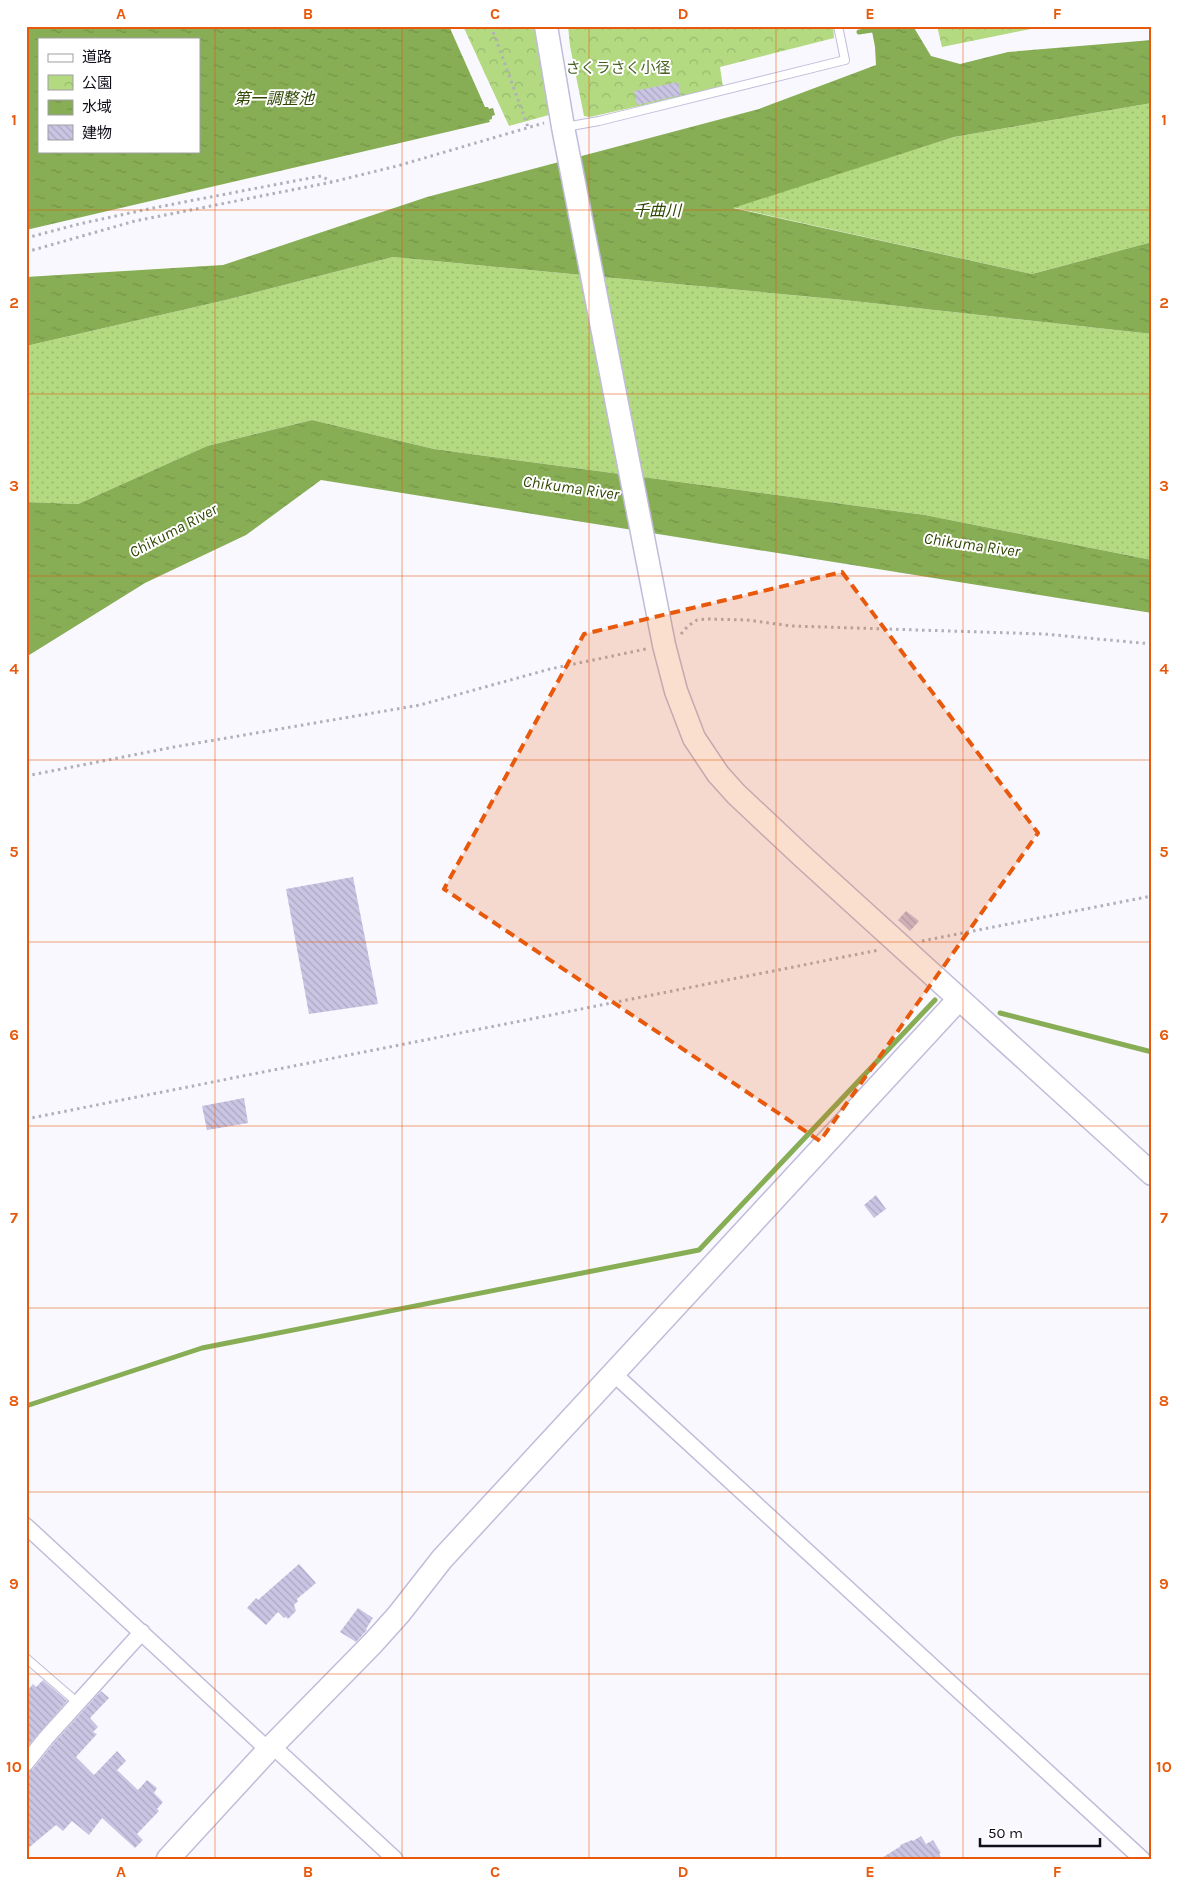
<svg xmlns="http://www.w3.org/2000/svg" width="1178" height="1885" font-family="Karla,'Noto Sans JP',sans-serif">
<defs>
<pattern id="grass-dots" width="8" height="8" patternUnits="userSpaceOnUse" patternTransform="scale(1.25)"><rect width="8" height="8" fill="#b3da81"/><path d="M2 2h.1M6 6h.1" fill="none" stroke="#99ba6f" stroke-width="1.8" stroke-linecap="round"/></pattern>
<pattern id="park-crowns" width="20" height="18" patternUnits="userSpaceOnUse" patternTransform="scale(1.25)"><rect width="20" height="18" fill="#b3da81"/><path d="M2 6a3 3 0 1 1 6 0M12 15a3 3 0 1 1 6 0" fill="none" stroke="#99ba6f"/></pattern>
<pattern id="water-ripples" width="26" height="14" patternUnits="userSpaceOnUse" patternTransform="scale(1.25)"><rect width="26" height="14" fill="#88ae55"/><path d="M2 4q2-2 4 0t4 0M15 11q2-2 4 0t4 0" fill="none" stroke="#749449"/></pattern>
<pattern id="building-back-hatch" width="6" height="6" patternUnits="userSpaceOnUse" patternTransform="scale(1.25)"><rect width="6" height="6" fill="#c9c5e3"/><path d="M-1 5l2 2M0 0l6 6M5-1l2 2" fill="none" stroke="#aca8c2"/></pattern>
</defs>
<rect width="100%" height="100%" fill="#f9f8ff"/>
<!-- grass -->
<path fill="url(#grass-dots)" d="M1152 103V242L1032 274 731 207 954 137Z
M393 257 844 300 1152 334V560L925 515 434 449 312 420 207 446 78 504 26 502V346L226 300Z"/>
<!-- park -->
<path fill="url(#park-crowns)" d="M463 26H535L549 115 509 126Z
M568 26H833L834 38 720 67 723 87 590 117 584 116 570 46Z
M937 26H1045L942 47Z"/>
<!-- water -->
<path fill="url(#water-ripples)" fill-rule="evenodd" d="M26 26H449L485 107H488L489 109 493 108 495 115 492 116V119L489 120 490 122 26 230ZM39 39H199V151H39Z
M871 26H913L931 56 960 64 1008 52 1152 40V103L954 137 733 208 1032 274 1152 242V334L844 300 393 257 226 300 26 346V277L223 265 427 197 759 109 876 65 875 47Z
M312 420 434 449 925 515 1152 560V613L321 480 246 535 145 583 26 657V502L78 504 207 446Z"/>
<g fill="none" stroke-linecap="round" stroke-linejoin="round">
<!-- stream -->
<path stroke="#88ae55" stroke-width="5" d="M859 32 872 30
M1000 1013 1152 1052
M26 1406 202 1348 699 1250 935 1000"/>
</g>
<!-- building -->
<path fill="url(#building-back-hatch)" d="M678 82 681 95 637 105 634 91Z
M353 877 378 1004 309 1014 286 889Z
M906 911 919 921 910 931 898 920Z
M244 1098 248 1123 207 1130 202 1106Z
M876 1195 886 1209 874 1218 864 1205Z
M299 1564 316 1583 297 1599 298 1601 294 1605 296 1611 288 1619 286 1617 284 1618 278 1612 266 1625 247 1608 256 1598 258 1600Z
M358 1608 373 1618 366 1629 367 1630 356 1642 340 1632Z
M43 1680 67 1701 26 1748V1692L33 1684 36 1687Z
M101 1691 109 1698 90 1718 98 1727 93 1732 97 1734 76 1757 94 1775 117 1751 126 1761 117 1770 138 1790 147 1780 157 1788 154 1793 163 1802 157 1809 159 1811 137 1834 143 1840 135 1848 102 1818 89 1835 72 1821 63 1831 56 1825 26 1850V1772L33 1769 53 1744Z
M921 1836 926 1844 933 1840 941 1853 939 1854 942 1859H880L901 1846 900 1845 912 1840 913 1841Z"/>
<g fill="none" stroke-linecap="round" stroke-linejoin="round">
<!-- lane casing -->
<g stroke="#c0bcda" stroke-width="10">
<path id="lane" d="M565 127 599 121 845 60 838 26
M26 1658 78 1703"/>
</g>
<!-- street casing -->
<g stroke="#c0bcda" stroke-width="18">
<path id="street" d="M614 1374 1142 1859
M26 1526 263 1745 279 1752 395 1859
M26 1763 46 1738 142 1632"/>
</g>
<!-- secondary casing -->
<g stroke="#c0bcda" stroke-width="25">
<path id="secondary" d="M546 26 563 127 664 645 676 691 694 738 718 774 736 794 802 856 1152 1174
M168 1859 270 1748 373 1643 399 1614 442 1559 959 999"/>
</g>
<!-- path -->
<path stroke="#b1b0b8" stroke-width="3" stroke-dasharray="2.5 4" stroke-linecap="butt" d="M491 26 528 127
M26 238 79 224 153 208 289 182 321 176 332 182
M26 252 135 221 332 182 397 166 544 123
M681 634 688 626 697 620 708 619 747 620 792 626 1044 634 1152 644
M26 776 174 747 420 705 550 669 646 649
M922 941 1152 896
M26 1119 879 950"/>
<!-- lane -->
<use href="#lane" stroke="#fff" stroke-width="8"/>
<!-- street -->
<use href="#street" stroke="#fff" stroke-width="15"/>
<!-- secondary -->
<use href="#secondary" stroke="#fff" stroke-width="22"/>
</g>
<!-- marked area -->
<path fill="#e8590c" fill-opacity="0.2" stroke="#e8590c" stroke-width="4" stroke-dasharray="10 6" stroke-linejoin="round" d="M842 572 1038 833 820 1141 444 889 584 634Z"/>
<!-- grid -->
<path fill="none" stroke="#e8590c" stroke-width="1" stroke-opacity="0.55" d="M215 26V1859M402 26V1859M589 26V1859M776 26V1859M963 26V1859M26 210H1152M26 394H1152M26 576H1152M26 760H1152M26 942H1152M26 1126H1152M26 1308H1152M26 1492H1152M26 1674H1152"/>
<g text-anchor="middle" stroke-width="4" stroke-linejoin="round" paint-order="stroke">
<!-- park labels -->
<g font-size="15" fill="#465f21" stroke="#fff">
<text x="618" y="73">さくラさく小径</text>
</g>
<!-- water labels -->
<g font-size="16" font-style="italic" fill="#2f4601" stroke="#fff">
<text x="274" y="104">第一調整池</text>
<text x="657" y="216">千曲川</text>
<text transform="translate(571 487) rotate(8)" y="6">Chikuma River</text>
<text transform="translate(173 530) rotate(-28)" y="6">Chikuma River</text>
<text transform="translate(972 544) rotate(8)" y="6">Chikuma River</text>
</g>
</g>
<!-- border -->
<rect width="1178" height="1885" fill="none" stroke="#ffffff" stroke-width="55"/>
<!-- legend -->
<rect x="38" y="38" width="162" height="115" fill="#ffffff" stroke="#9f9fa3"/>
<rect x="48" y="54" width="25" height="8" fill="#ffffff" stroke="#9f9fa3"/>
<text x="82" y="62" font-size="15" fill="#100e19">道路</text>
<rect x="48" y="75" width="25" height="15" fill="url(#park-crowns)" stroke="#9f9fa3"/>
<text x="82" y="88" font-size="15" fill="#100e19">公園</text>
<rect x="48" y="100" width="25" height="15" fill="url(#water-ripples)" stroke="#9f9fa3"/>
<text x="82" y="112" font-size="15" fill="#100e19">水域</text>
<rect x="48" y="125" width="25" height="15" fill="url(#building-back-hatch)" stroke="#9f9fa3"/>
<text x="82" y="138" font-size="15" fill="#100e19">建物</text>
<!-- scale -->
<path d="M980 1838v8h120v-8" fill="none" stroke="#100e19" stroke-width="2.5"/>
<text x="988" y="1838" font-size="15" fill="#100e19" stroke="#ffffff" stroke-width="4" paint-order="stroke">50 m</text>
<rect x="28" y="28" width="1122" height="1830" fill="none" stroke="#e8590c" stroke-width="2"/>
<g font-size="16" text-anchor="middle" font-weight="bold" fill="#e8590c">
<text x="121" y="19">A</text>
<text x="308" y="19">B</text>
<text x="495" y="19">C</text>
<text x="683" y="19">D</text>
<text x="870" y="19">E</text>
<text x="1057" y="19">F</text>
<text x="14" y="125">1</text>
<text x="1164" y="125">1</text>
<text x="14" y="308">2</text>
<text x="1164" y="308">2</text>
<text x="14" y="491">3</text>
<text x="1164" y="491">3</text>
<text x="14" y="674">4</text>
<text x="1164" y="674">4</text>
<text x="14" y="857">5</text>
<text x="1164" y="857">5</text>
<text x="14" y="1040">6</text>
<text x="1164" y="1040">6</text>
<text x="14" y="1223">7</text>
<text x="1164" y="1223">7</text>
<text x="14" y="1406">8</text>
<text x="1164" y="1406">8</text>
<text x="14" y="1589">9</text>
<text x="1164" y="1589">9</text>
<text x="14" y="1772">10</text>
<text x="1164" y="1772">10</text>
<text x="121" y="1877">A</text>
<text x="308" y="1877">B</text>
<text x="495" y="1877">C</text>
<text x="683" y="1877">D</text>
<text x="870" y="1877">E</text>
<text x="1057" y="1877">F</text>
</g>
</svg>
